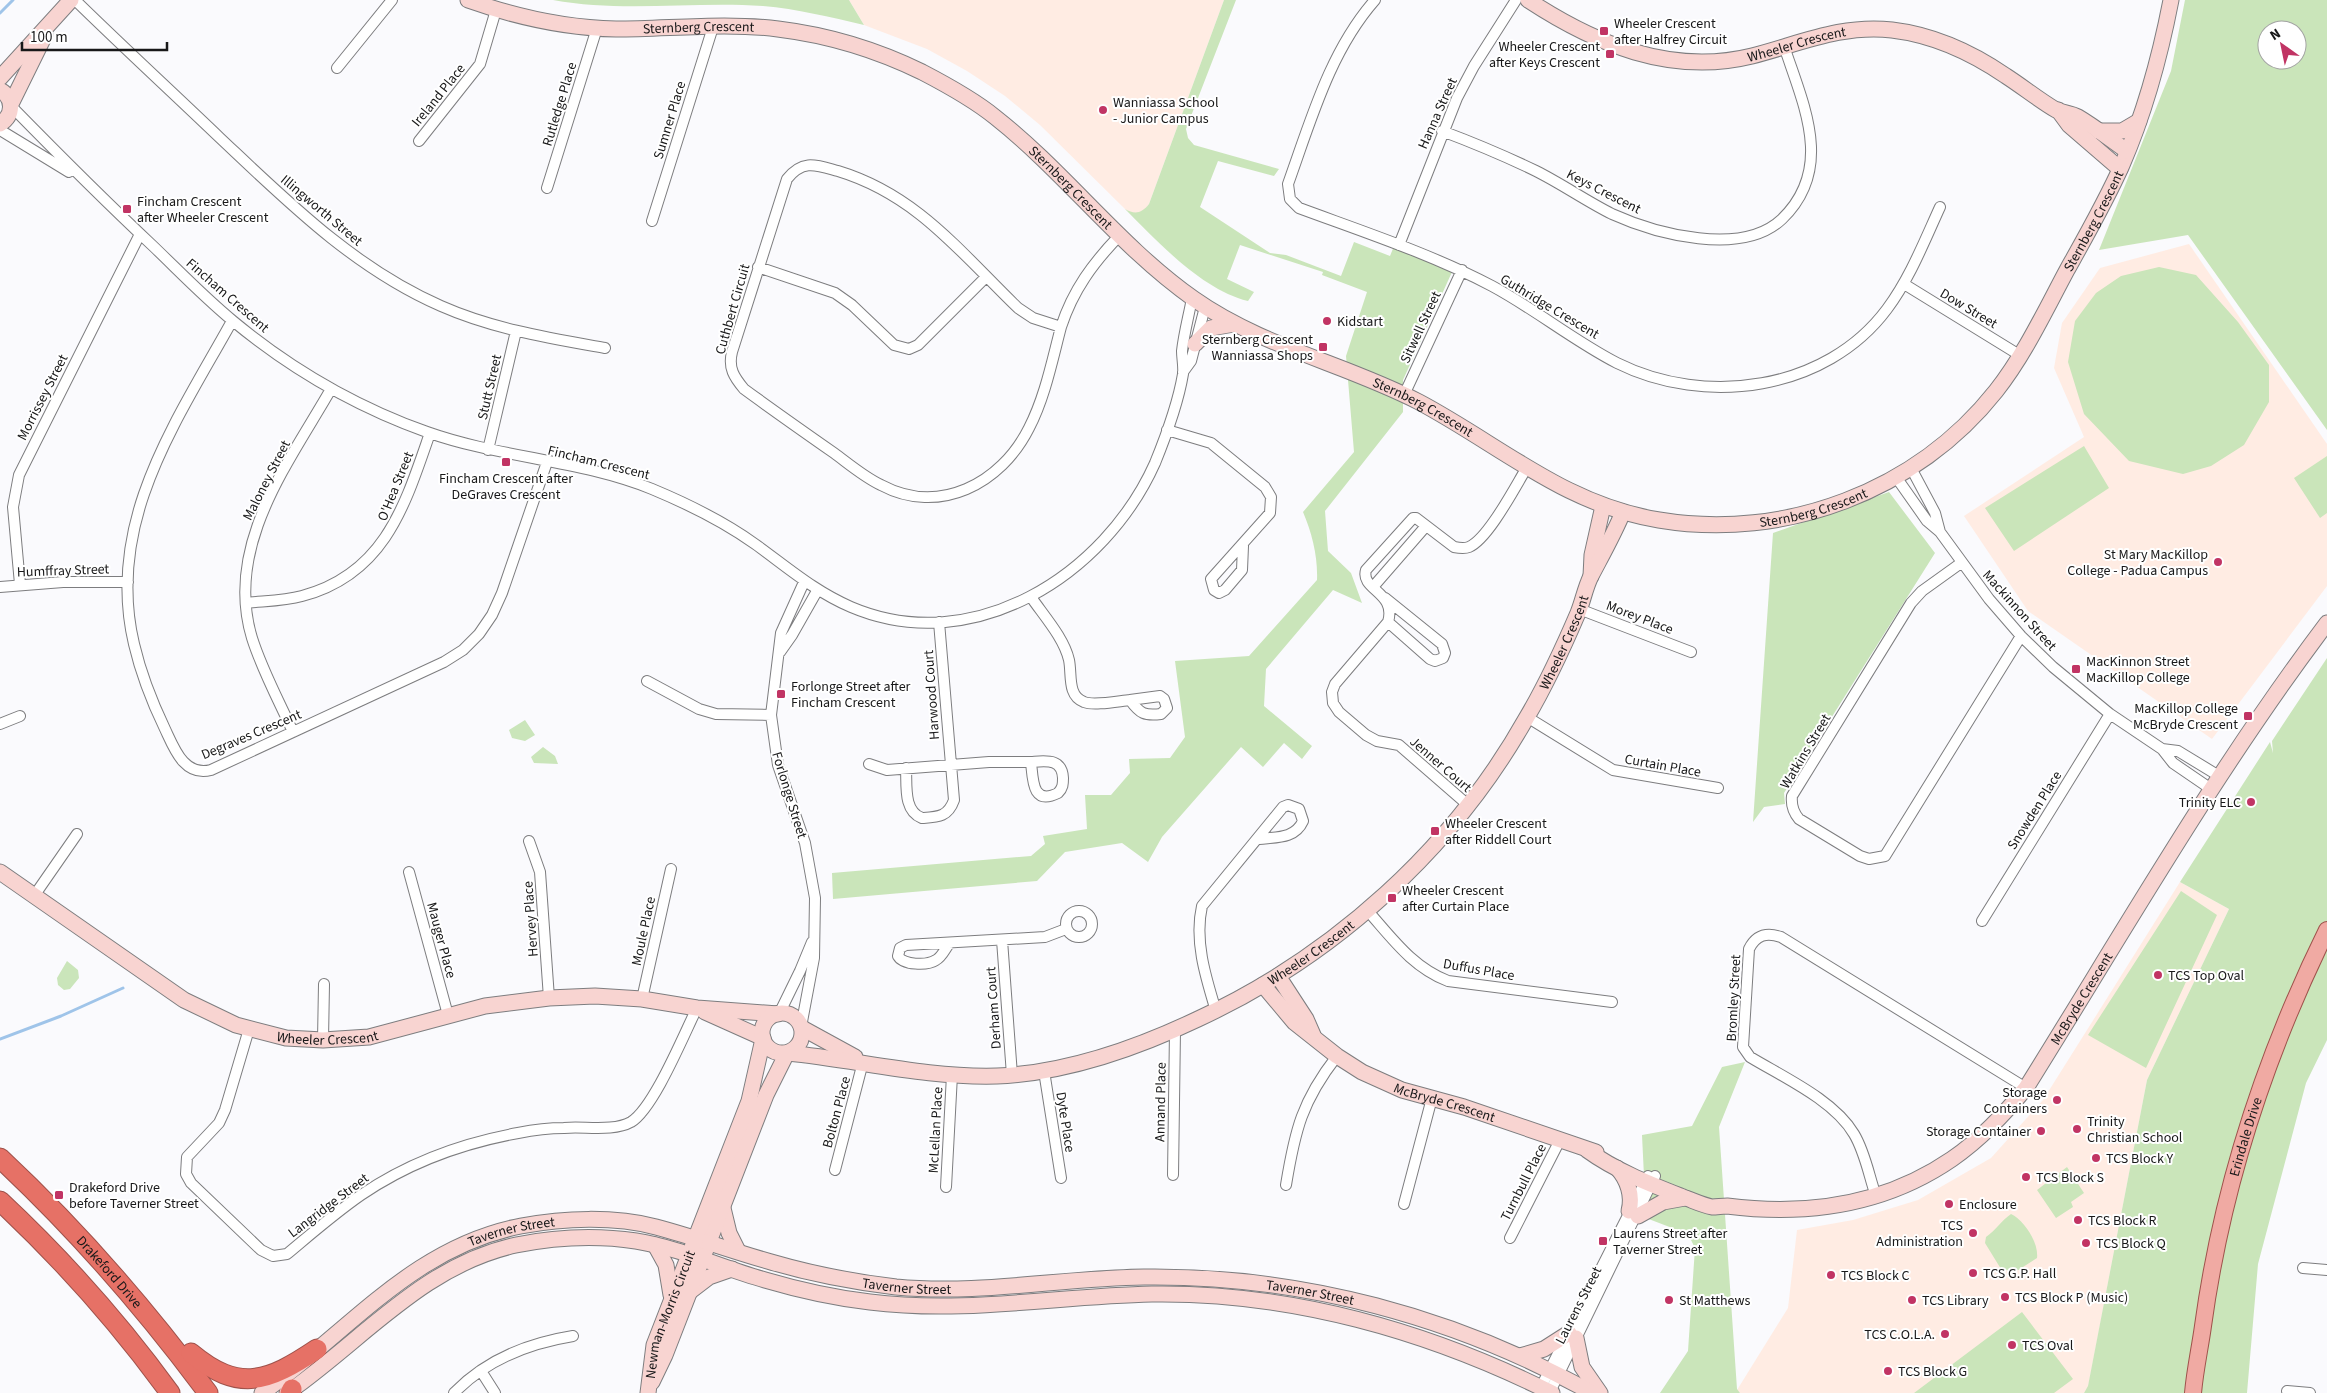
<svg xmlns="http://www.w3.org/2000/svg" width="2327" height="1393" font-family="'Source Sans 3',sans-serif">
<rect width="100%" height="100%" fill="#fafafd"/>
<!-- education -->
<path fill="#ffece3" d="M849 0H1224L1149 204 1145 210 1138 213H1131L1125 209 1040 125 1005 96 967 71 927 49 864 25Z
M2189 244 2327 444V586L2212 739 2028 611 1964 516 2084 437 2054 368 2062 323 2100 268Z
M2180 882 2229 909 2147 1080 2088 1387 2084 1393H1740L1737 1390 1788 1308 1797 1230 1853 1220 1918 1200 1991 1158 2043 1100Z"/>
<!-- green -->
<path fill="#cae5ba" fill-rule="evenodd" d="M553 0H849L864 25C830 17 797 9 763 6 693 1 623 13 553 0Z
M1224 0H1236L1186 129 1188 138 1194 145 1279 169 1274 176 1218 161 1200 207 1270 253 1286 255 1341 276 1354 242 1390 256 1394 246 1452 272 1403 380V412L1325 511 1328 551 1351 573 1362 603 1333 590 1266 669 1264 706 1312 746 1302 759 1284 743 1263 767 1241 747 1162 837 1148 862 1122 843 1065 852 1037 881 833 899 832 873 1031 856 1045 844 1043 836 1087 829 1085 795H1111L1130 773 1129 759 1170 758 1185 737 1175 661 1249 656 1317 580C1318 557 1312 533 1303 512L1354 452 1346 356 1367 292 1322 275 1323 272 1240 245 1227 279 1254 292 1248 301C1202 290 1158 242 1125 209 1135 215 1142 213 1149 204Z
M2185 0H2327V430L2188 235 2099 250 2171 71ZM2267 30H2297V60H2267Z
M2159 267 2196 275 2238 322 2269 365V402L2244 445 2211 466 2183 474 2129 461 2084 414 2068 362 2075 321 2096 293 2121 276Z
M2084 446 2109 488 2014 551 1985 508Z
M2327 456V513L2320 518 2294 478Z
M1889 492 1935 553 1784 793 1785 804 1764 807 1753 822 1773 533Z
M2327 658V1040L2306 1083 2258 1264 2247 1393H2084L2088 1386 2147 1080 2229 909 2180 882 2270 742 2273 753 2272 741Z
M525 720 535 735 525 741 512 738 509 730Z
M543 747 555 756 558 764 534 763 531 757Z
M2181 891 2217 915 2146 1068 2088 1035Z
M67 961 78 970 79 978 70 989 64 990 58 985 57 978Z
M1745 1062 1719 1127 1737 1389 1740 1393H1660L1688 1351 1695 1248 1688 1234 1646 1218 1642 1135 1692 1126 1722 1067Z
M2067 1167 2084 1193 2071 1202 2073 1207 2056 1218 2037 1190Z
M2011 1214C2024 1220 2039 1243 2037 1258L2015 1272 2001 1269 1985 1243 1986 1237C1996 1230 2001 1221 2011 1214Z
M2022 1312 2073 1379 2054 1393H1914Z"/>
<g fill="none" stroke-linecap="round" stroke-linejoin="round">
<!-- stream -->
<path stroke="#9fc4e9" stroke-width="3" d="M0 13 13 0
M0 1039 61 1016 123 988"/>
<!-- street casing -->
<g stroke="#7d7d7f" stroke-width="12">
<path id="street" d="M75 0C123 47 172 92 220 138 288 202 354 268 441 306 493 329 549 338 605 348
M1375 0C1330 51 1311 120 1288 184L1290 199 1299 208C1364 232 1431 254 1492 286 1535 309 1574 341 1617 363 1705 407 1826 391 1887 309 1910 278 1924 242 1940 207
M337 68 392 0
M11 106C58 154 105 201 154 247 180 272 205 298 233 321 291 369 357 407 427 432 500 458 581 460 652 489 688 504 723 521 755 544 787 567 814 591 851 607 973 659 1105 575 1155 463 1166 436 1178 404 1183 374 1184 367 1182 359 1182 351 1184 333 1189 315 1192 298
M0 130 69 172
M1442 131C1474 143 1505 156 1536 171 1562 184 1586 201 1612 214 1656 234 1742 257 1782 219 1835 168 1803 104 1784 46
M419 141 480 64 496 10
M547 188 597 28
M652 221 713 27
M1399 245 1457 98 1474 66 1516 0
M758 267 835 293 852 305 894 345 909 349 918 345 986 277
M1904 284 2021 356
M232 321C176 422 105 522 134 644 141 674 152 702 165 729 174 748 184 777 211 770L444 662 463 650 479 634 492 615 502 593 547 462
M1061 327C1052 361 1045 397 1029 428 1001 484 939 516 881 485 864 477 849 464 834 453 804 432 774 411 744 389 734 377 728 368 732 352L787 179C803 159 816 165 838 171 917 195 960 252 1018 308L1033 318 1061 327C1073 290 1093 263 1120 235
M1183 372 1191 361 1205 307
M1404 395 1462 270
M1167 430 1211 443 1265 487 1271 497 1270 513 1211 579 1214 590 1219 593 1225 590 1242 570 1243 546
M488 450 516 331
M1911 468 1935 513 1940 532
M1896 477 1927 521 1940 532 1989 599 2021 636 2053 667 2110 714 2162 749 2173 763 2211 789
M1961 563 1922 591 1911 603 1792 796C1791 805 1793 812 1799 819L1860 856 1869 859 1885 856 2021 636
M20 584 13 507 19 475 140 234
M0 587 63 582H128
M1373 587 1426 526
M1031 597C1044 616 1064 638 1069 660 1072 674 1067 696 1084 702 1094 706 1119 701 1130 700 1140 714 1145 716 1161 714L1167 708 1164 699 1160 696 1130 700
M1385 598 1442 644 1445 653 1443 658 1435 661 1430 659 1388 622
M246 603C264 601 284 601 302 596 385 574 405 505 430 433
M1579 609 1691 652
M780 652 792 635 817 591
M647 681 699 709 716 714 771 715
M1527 717 1613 770 1718 788
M0 724 20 716
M293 732C279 701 262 670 252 638 224 546 288 464 331 389
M2162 749 2178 751 2219 776
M869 764 887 770 989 762H1031C1033 780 1032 806 1058 793 1063 788 1063 784 1063 778 1062 758 1046 761 1031 762
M906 768C907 785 903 811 922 818 938 817 948 817 954 800L939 622
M1468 805 1399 745 1377 741 1366 735 1339 712 1333 703 1332 692 1335 684 1388 622C1397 592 1360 590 1366 570L1413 518H1416L1454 547C1459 548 1464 549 1469 547 1488 539 1515 487 1526 469
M529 841 540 872 549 998
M409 872 448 1015
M34 896 77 834
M1367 910C1392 938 1412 967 1448 981L1612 1002
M1066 924a13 13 0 1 1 26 0a13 13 0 1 1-26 0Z
M1982 921 2110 714
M1002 940 1012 1075
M949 944C945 949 942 957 936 960 927 966 903 965 898 956L900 948 906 945 1045 937 1066 929
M642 999 671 869
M1216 1011C1206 978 1194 941 1202 906L1283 807 1288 805 1299 809 1303 821C1295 839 1276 837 1259 839
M779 1014 800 971 812 942
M801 1027 814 958 815 898 805 843 778 765 771 715 781 633 804 582
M249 1029 225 1110 219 1123 187 1157 186 1174 191 1183 261 1250 273 1256 287 1254C311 1234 335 1213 361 1195 408 1163 463 1143 518 1133 533 1130 549 1128 564 1128 584 1126 613 1132 631 1122 654 1108 684 1034 697 1008
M323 1040 324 984
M1044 1071 1061 1178
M835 1170 863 1062
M1173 1175 1175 1030
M1286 1185C1295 1130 1302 1101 1337 1056
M946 1187 952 1075
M1876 1196C1869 1176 1865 1152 1854 1134 1834 1100 1783 1077 1750 1057L1743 1047 1749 949C1756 935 1766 932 1781 937L2026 1088
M1404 1204 1432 1098
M1510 1238 1560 1140
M2303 1268 2327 1270
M481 1371 495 1393
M1541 1387 1648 1176
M2287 1391 2310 1393
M1550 1392 1655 1176
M454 1393C486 1360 529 1343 573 1336"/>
</g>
<!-- secondary casing -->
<g stroke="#7d7d7f" stroke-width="17">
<g id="secondary">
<path id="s1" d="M468 0C516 17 565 28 616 29 669 29 725 22 778 29 827 35 877 50 922 72 947 85 973 99 995 117 1066 173 1120 247 1194 299 1262 347 1346 364 1419 402 1500 445 1565 505 1659 520 1785 541 1917 491 1996 391 2025 354 2045 311 2067 270 2086 236 2106 201 2122 165 2145 112 2160 57 2171 0"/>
<path id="s2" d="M1528 0C1595 44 1671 76 1752 56 1799 44 1842 24 1892 30 1934 35 1971 52 2006 76 2023 87 2039 100 2056 110 2063 113 2071 113 2078 117 2095 127 2111 140 2127 151"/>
<path d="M0 78 71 0"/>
<path d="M0 90C14 98 14 115 0 124"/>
<path d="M11 104 45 35"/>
<path d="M2058 110 2069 125 2120 169"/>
<path d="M2098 131H2122L2139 121"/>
<path d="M1195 344 1211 328 1234 324"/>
<path d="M1591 576 1592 555 1603 506"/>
<path id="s3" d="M0 872 184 1000 236 1025 286 1038 323 1040 369 1037 485 1006 549 998 595 996 642 999 697 1008 778 1014"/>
<path d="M1278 976 1306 1019 1313 1035"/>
<path id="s4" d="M1263 985 1294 1022 1337 1056 1362 1072 1402 1090 1464 1107 1596 1152"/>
<path d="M705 1012 763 1038"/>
<circle cx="782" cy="1033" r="20"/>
<path d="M802 1028 855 1057"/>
<path id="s5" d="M788 1053C858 1060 926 1078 997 1076 1067 1073 1135 1049 1198 1019 1334 956 1453 849 1527 717 1547 683 1563 648 1578 613 1583 601 1585 588 1591 576 1602 555 1614 534 1623 512"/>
<path id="s6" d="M1587 1150C1616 1171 1650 1184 1683 1197 1692 1200 1702 1205 1712 1207 1717 1207 1722 1206 1727 1206 1806 1216 1885 1205 1952 1159 1981 1139 2004 1114 2026 1088 2124 931 2216 770 2327 623"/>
<path d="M1617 1168C1628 1180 1633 1196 1629 1211"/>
<path d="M722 1204 729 1233 738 1251"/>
<path d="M1638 1216 1663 1202 1685 1198"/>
<path d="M655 1245 666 1265 671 1295"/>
<path d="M688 1293 709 1277 732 1269"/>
<path d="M1576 1338 1582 1367 1600 1393"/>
<path d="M1520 1356 1544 1349 1569 1333"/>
<path d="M652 1382 665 1355 766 1095 787 1053"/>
<path id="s7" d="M262 1393C348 1333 412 1247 521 1226 564 1218 614 1216 656 1227 694 1237 732 1251 771 1262 812 1274 854 1282 896 1287 979 1295 1061 1278 1144 1277 1301 1275 1456 1317 1592 1393"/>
<path d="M287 1393C362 1341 423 1265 516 1245 556 1237 596 1235 636 1241 680 1248 722 1268 765 1280 799 1290 835 1298 870 1302 965 1314 1057 1296 1152 1294 1291 1292 1428 1331 1552 1393"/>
<path id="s8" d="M648 1393 654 1345 749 1101 763 1039"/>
</g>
</g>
<!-- primary casing -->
<g stroke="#9e524b" stroke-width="18">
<g id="primary">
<path id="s9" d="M2193 1393C2195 1370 2200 1348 2203 1326 2222 1187 2265 1056 2327 930"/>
</g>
</g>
<!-- highway casing -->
<g stroke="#9e524b" stroke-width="21">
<g id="highway">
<path id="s10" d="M0 1158C77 1230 145 1308 208 1393"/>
<path d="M0 1201C62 1259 120 1324 170 1393"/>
<path d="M191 1353C239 1393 268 1382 317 1349"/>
<path d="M290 1393 292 1389"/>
</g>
</g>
<!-- street -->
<use href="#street" stroke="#fff" stroke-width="10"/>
<!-- secondary -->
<use href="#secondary" stroke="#f8d4d1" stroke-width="15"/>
<!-- primary -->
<use href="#primary" stroke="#f0aaa3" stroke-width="16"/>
<!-- highway -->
<use href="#highway" stroke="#e67166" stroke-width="19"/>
</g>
<!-- markers -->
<g fill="#c13464" stroke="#fff" stroke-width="2">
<rect x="1599" y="26" width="10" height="10" rx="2.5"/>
<rect x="1605" y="49" width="10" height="10" rx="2.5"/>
<circle cx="1103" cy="110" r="5"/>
<rect x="122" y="204" width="10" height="10" rx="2.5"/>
<circle cx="1327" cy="321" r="5"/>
<rect x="1318" y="342" width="10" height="10" rx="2.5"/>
<rect x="501" y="457" width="10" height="10" rx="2.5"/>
<circle cx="2218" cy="562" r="5"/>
<rect x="2071" y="664" width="10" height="10" rx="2.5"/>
<rect x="776" y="689" width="10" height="10" rx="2.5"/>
<rect x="2243" y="711" width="10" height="10" rx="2.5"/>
<circle cx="2251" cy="802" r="5"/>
<rect x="1430" y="826" width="10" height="10" rx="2.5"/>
<rect x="1387" y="893" width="10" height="10" rx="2.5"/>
<circle cx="2158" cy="975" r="5"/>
<circle cx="2057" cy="1100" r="5"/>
<circle cx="2077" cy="1129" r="5"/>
<circle cx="2041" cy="1131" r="5"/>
<circle cx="2096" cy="1158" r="5"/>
<circle cx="2026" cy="1177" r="5"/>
<rect x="54" y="1190" width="10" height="10" rx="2.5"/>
<circle cx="1949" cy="1204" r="5"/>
<circle cx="2078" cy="1220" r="5"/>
<circle cx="1973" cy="1233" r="5"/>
<rect x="1598" y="1236" width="10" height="10" rx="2.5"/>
<circle cx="2086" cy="1243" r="5"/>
<circle cx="1973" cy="1273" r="5"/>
<circle cx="1831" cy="1275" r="5"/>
<circle cx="2005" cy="1297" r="5"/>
<circle cx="1669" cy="1300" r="5"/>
<circle cx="1912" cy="1300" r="5"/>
<circle cx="1945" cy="1334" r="5"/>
<circle cx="2012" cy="1345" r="5"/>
<circle cx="1888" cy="1371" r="5"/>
</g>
<g text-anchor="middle" stroke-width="4" stroke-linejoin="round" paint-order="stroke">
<!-- poi labels -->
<g font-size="14" fill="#181819" stroke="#fff" text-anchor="start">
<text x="1614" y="28">Wheeler Crescent<tspan x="1614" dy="16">after Halfrey Circuit</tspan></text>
<text x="1600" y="51" text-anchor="end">Wheeler Crescent<tspan x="1600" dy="16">after Keys Crescent</tspan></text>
<text x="1113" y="107">Wanniassa School<tspan x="1113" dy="16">- Junior Campus</tspan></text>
<text x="137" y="206">Fincham Crescent<tspan x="137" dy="16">after Wheeler Crescent</tspan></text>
<text x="1337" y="326">Kidstart</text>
<text x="1313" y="344" text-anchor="end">Sternberg Crescent<tspan x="1313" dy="16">Wanniassa Shops</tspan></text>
<text x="506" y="483" text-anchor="middle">Fincham Crescent after<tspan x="506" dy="16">DeGraves Crescent</tspan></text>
<text x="2208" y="559" text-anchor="end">St Mary MacKillop<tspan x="2208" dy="16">College - Padua Campus</tspan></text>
<text x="2086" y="666">MacKinnon Street<tspan x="2086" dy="16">MacKillop College</tspan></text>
<text x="791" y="691">Forlonge Street after<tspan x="791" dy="16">Fincham Crescent</tspan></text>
<text x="2238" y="713" text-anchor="end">MacKillop College<tspan x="2238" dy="16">McBryde Crescent</tspan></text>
<text x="2241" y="807" text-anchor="end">Trinity ELC</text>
<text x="1445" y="828">Wheeler Crescent<tspan x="1445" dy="16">after Riddell Court</tspan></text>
<text x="1402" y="895">Wheeler Crescent<tspan x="1402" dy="16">after Curtain Place</tspan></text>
<text x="2168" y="980">TCS Top Oval</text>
<text x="2047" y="1097" text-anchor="end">Storage<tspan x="2047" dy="16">Containers</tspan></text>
<text x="2087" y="1126">Trinity<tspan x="2087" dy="16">Christian School</tspan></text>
<text x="2031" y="1136" text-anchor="end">Storage Container</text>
<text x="2106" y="1163">TCS Block Y</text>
<text x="2036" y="1182">TCS Block S</text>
<text x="69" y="1192">Drakeford Drive<tspan x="69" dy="16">before Taverner Street</tspan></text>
<text x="1959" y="1209">Enclosure</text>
<text x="2088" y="1225">TCS Block R</text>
<text x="1963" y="1230" text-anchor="end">TCS<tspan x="1963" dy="16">Administration</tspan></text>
<text x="1613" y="1238">Laurens Street after<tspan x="1613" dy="16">Taverner Street</tspan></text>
<text x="2096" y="1248">TCS Block Q</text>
<text x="1983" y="1278">TCS G.P. Hall</text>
<text x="1841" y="1280">TCS Block C</text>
<text x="2015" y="1302">TCS Block P (Music)</text>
<text x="1679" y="1305">St Matthews</text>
<text x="1922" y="1305">TCS Library</text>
<text x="1935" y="1339" text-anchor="end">TCS C.O.L.A.</text>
<text x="2022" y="1350">TCS Oval</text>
<text x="1898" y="1376">TCS Block G</text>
</g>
<!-- street labels -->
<g font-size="14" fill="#181819" stroke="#fff">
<text dy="5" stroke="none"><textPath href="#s1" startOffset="234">Sternberg Crescent</textPath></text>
<text dy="5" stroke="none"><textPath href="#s2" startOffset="284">Wheeler Crescent</textPath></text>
<text transform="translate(438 95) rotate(-51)" y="5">Ireland Place</text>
<text transform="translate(559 104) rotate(-73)" y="5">Rutledge Place</text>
<text transform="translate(1437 113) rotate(-66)" y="5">Hanna Street</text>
<text transform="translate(669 120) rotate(-73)" y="5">Sumner Place</text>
<text dy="5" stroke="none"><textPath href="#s1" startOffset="654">Sternberg Crescent</textPath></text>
<text transform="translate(1604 191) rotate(27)" y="5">Keys Crescent</text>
<text transform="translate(322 210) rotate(40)" y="5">Illingworth Street</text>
<text dy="5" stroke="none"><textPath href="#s1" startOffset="1912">Sternberg Crescent</textPath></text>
<text transform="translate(228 295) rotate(41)" y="5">Fincham Crescent</text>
<text transform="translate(1550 306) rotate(31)" y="5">Guthridge Crescent</text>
<text transform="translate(1969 308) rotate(31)" y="5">Dow Street</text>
<text transform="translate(732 309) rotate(-74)" y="5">Cuthbert Circuit</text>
<text transform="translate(1420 327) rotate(-65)" y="5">Sitwell Street</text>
<text transform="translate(489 387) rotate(-77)" y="5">Stutt Street</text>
<text transform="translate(42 397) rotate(-63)" y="5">Morrissey Street</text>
<text dy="5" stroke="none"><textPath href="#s1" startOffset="1074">Sternberg Crescent</textPath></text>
<text transform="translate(599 462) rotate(14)" y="5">Fincham Crescent</text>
<text transform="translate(266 480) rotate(-63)" y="5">Maloney Street</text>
<text transform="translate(395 486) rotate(-68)" y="5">O'Hea Street</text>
<text dy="5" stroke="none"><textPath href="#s1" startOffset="1494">Sternberg Crescent</textPath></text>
<text transform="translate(63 570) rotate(-2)" y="5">Humffray Street</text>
<text transform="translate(2020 610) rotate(48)" y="5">Mackinnon Street</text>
<text transform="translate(1640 617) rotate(21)" y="5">Morey Place</text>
<text dy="5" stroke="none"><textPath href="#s5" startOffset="958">Wheeler Crescent</textPath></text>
<text transform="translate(931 695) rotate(-94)" y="5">Harwood Court</text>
<text transform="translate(251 734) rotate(-23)" y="5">Degraves Crescent</text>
<text transform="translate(1805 751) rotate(-59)" y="5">Watkins Street</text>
<text transform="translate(1441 764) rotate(41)" y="5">Jenner Court</text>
<text transform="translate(1663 765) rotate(10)" y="5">Curtain Place</text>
<text transform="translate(790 795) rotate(73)" y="5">Forlonge Street</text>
<text transform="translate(2034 810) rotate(-58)" y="5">Snowden Place</text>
<text transform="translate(530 919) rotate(-94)" y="5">Hervey Place</text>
<text transform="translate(643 931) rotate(-78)" y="5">Moule Place</text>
<text transform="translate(442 940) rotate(75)" y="5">Mauger Place</text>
<text dy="5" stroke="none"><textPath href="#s5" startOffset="552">Wheeler Crescent</textPath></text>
<text transform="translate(1479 969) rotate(10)" y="5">Duffus Place</text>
<text transform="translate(1733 998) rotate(-87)" y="5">Bromley Street</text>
<text dy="5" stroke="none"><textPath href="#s6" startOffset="596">McBryde Crescent</textPath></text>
<text transform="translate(993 1008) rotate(-94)" y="5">Derham Court</text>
<text dy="5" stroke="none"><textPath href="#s3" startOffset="375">Wheeler Crescent</textPath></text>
<text transform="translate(1160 1102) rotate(-89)" y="5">Annand Place</text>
<text dy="5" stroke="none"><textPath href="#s4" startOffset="221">McBryde Crescent</textPath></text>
<text transform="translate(836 1112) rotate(-75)" y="5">Bolton Place</text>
<text transform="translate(1066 1122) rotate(81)" y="5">Dyte Place</text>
<text transform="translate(935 1130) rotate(-87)" y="5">McLellan Place</text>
<text dy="5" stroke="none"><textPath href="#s9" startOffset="262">Erindale Drive</textPath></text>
<text transform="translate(1523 1182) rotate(-63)" y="5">Turnbull Place</text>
<text transform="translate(328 1205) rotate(-37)" y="5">Langridge Street</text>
<text dy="5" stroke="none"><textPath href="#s7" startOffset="301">Taverner Street</textPath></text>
<text dy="5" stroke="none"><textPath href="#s10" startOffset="158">Drakeford Drive</textPath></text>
<text dy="5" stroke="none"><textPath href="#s7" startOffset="706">Taverner Street</textPath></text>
<text dy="5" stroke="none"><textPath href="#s7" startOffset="1111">Taverner Street</textPath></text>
<text transform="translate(1578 1305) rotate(-63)" y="5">Laurens Street</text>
<text dy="5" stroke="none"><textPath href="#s8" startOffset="82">Newman-Morris Circuit</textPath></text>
</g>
</g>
<!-- north arrow -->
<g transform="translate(2282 45) rotate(327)"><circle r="24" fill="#ffffff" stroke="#a3a3a3"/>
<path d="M0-4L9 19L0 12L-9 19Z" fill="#c13464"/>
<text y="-8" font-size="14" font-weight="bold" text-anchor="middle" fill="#181819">N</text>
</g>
<!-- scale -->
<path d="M22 42v8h145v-8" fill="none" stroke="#181819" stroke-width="2.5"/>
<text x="30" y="42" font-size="15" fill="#181819" stroke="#ffffff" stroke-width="4" paint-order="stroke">100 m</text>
</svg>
